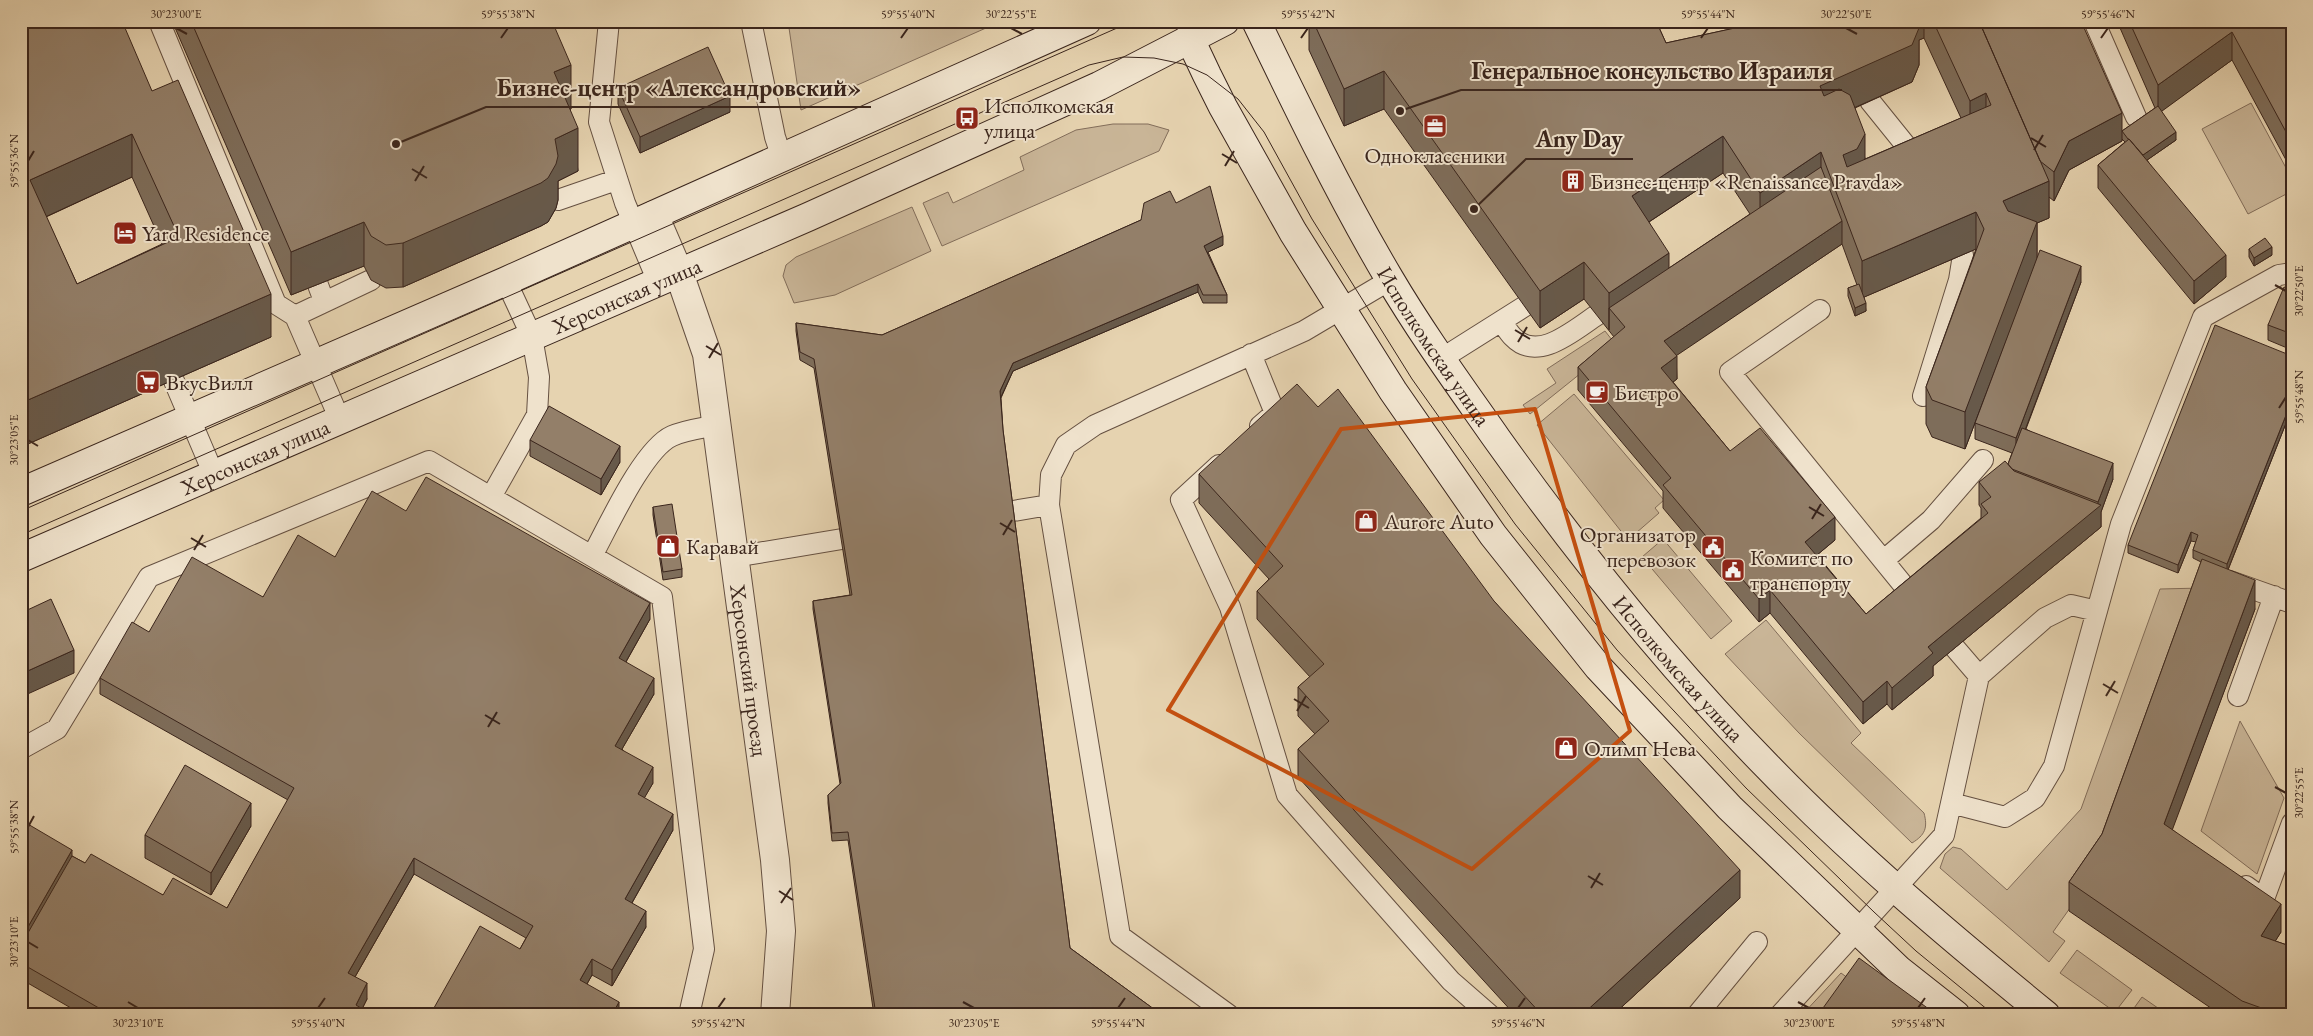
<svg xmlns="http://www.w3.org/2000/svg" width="2313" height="1036" font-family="'EB Garamond',serif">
<rect width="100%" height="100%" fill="#e6d3b0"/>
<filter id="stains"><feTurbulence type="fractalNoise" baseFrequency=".004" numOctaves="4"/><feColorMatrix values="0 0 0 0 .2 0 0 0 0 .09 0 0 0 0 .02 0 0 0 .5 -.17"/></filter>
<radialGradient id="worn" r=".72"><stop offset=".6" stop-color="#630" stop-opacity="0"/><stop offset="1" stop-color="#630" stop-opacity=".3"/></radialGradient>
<!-- green -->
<path fill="#c9b597" stroke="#826d5a" d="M788 21H983L986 28 801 110Z
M2251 103 2292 179V191L2248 214 2202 129Z
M1113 124H1148L1169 130 1159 151 942 246 923 203 948 192 953 203 1024 170 1020 157 1076 130Z
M912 207 931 251 835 295 794 303 783 276 786 265 796 257Z
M1605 331 1616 345 1530 414 1523 405 1556 383 1547 369Z
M1574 394 1664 500 1655 508 1659 513 1628 540 1537 425Z
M1663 539 1732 621 1711 639 1642 557Z
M2202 588 2102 863 2053 932 2065 941 2049 962 1940 868 1945 854 1953 847 1961 849 2007 890 2081 809 2160 589Z
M1766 620 1861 733 1851 743 1924 813C1928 828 1925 835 1912 843L1799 733 1725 654Z
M2240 721 2284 798 2257 874 2201 831Z
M2077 950 2132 990 2115 1012 2060 973Z
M1841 973 1852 981 1828 1015H1802Z
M2142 997 2168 1015H2129Z"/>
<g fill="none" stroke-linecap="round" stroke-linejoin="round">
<!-- lane casing -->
<g stroke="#655041" stroke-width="22">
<path id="lane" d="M159 21 276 304 295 316
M609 21 599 122 625 203 658 282
M751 21 775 137 782 158
M2094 21 2136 117
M1870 101 1920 163
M558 200 616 180
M318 285 324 301
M1820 310 1730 372 1913 597
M1501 321C1505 326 1508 332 1513 337 1538 363 1574 330 1597 315
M1251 354 1275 413 1260 426
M1441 359 1525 306
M174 381 214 475
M1923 396 1959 280 1963 255
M340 420 295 316 371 280
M1219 465 1181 500 1230 607 1287 795 1451 981 1490 1015
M491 497 537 415 539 377 532 337 506 281
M1013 511 1049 505
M592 556C608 527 643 449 672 436 685 430 703 428 717 425
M734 557 842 539
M1884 560 1931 520 1983 460
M2230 581 2292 603
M1955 648 1979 676
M2238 696 2274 596
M21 749 57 729 149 577 429 461 662 597 704 949 689 1015
M1951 803 2005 817 2035 798 2054 766 2121 524 2203 317 2279 275 2292 273
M2246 886 2264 899 2292 823
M1229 1015 1120 936 1049 505 1051 475 1066 445 1095 425 1304 331 1390 280
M1697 1015 1757 942
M1780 1015 1944 835 1979 676 2045 618 2071 605 2097 611"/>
</g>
<!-- street casing -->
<g stroke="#655041" stroke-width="30">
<g id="street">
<path id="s1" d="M654 215 679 273 707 354 775 860 781 931 775 1015"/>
</g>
</g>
<!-- secondary casing -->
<g stroke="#3a251c" stroke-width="30">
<g id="secondary">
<path d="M1194 21 1190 39 1207 75 1223 107 1293 232 1393 391 1493 535 1598 667 1730 808 1899 970 1956 1015"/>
<path id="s2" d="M1256 21C1298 108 1340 195 1389 278 1422 334 1460 386 1497 439 1579 554 1668 665 1767 766 1854 856 1949 936 2046 1015"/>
<path d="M21 492 506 281 1087 21"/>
<path id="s3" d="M21 558 808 217 1099 86 1225 21"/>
</g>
</g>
<!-- lane -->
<use href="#lane" stroke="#efe2cc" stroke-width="20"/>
<!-- street -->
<use href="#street" stroke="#efe2cc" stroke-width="28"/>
<!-- secondary -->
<use href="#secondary" stroke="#efe2cc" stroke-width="28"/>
<!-- tram -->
<path stroke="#3a251c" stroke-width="1" d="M21 511 1133 21
M21 535 1089 65 1123 57 1154 58 1183 64 1207 75 1238 99 1264 132 1312 219 1412 379 1515 524 1617 650 1746 788 1874 912 1916 951 1994 1015"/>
</g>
<!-- wall -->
<path fill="#7e6d5a" stroke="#3a251c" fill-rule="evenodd" d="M21 21 152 91 271 337 21 447ZM132 177 162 244 77 284 46 217Z
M173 21H552L571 109H570L578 171 558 181V200L556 208 548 222 541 226 403 287 386 288 371 280 364 266 291 295 173 23Z
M1309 21H1656L1666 43 1758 23 1757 21H2081L2122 131 2155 108 2117 21H2186L2187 25 2191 23V21H2292V171L2232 60 2161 111 2176 140 2147 160 2226 277 2194 304 2098 188V165L2125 142 2122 139V141L2069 170 2054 201 2049 197V218L2037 223V259L2081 282 2026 429 2113 479 2101 512V527L1933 666V676L1892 710 1887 704 1863 724 1770 613 1759 622 1663 508V491L1578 390V367L1614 337 1584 299 1540 328 1384 109 1344 126 1309 50ZM1924 38 1961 118 1865 159 1855 108 1912 82 1919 65V40ZM1723 173 1750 214 1669 268 1649 222ZM1842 244 1857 285 1848 288V296L1855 316 1866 311 1864 297 1976 249 1926 387V424L1932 437 1965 449 2019 307 1975 423V439L2012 453 2008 464 1979 482V505L1981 508V518L1866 614 1817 555 1835 540 1730 451 1673 382 1677 379 1676 355Z
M618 88 730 112 640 153 618 104Z
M1176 203 1223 245 1208 252 1227 295V303H1203L1198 292 1013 371 1001 398 1003 430 1070 948 1162 1015H874L848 840 832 841 828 803V795L840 784 813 609V601L850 595 814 368 800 360 796 331V323L882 335 1141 220Z
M2249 249 2272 255 2254 266 2249 257Z
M2292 290V350L2268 340V325Z
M2292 408 2228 570 2255 609 2172 829 2281 932 2275 941 2287 945V930L2288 926V908L2292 897V1015H2221L2069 911V882L2102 834 2201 562 2193 558V550L2196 542 2191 541 2178 573 2128 553V545Z
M530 440 620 462 601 495 530 456Z
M1199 474 1494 601 1740 898 1613 1015H1515L1298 777V749L1315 734 1298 716V687L1310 677 1257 619V591L1269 579 1199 503Z
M653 507 682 569V577L663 580 653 515Z
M406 511 650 619 626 662 654 694 622 749 653 783 644 798 673 830 632 903 646 927 612 986 592 975 587 984 619 1015 520 949 526 938 414 874 355 977 367 999 362 1009 372 1015H83L26 982V981L21 989V820L72 856 85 863 163 895 227 908 288 800 100 694V678L149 632 263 597 335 557Z
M251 826 211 895 145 858V835Z"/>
<!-- shaded-wall -->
<path fill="#67594a" stroke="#3a251c" d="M1910 21H1924V38L1919 40V65L1912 82 1820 123V86Z
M2232 32V60L2158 114V85Z
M571 65V109L554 116V72Z
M1384 71V109L1344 126V89Z
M1986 93V130L1970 138V101Z
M730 96V112L640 153V137Z
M2122 113V141L2069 170 2054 201V172L2069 141Z
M578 128V171L558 181V200L556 208 548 222 541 226 403 287V243L555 139Z
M2176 132V140L2140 165V157Z
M132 134V177L30 224V180Z
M1865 134V171L1843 193V155Z
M1723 136V173L1632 233V196Z
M1821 152V189L1760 230V193Z
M2049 181V218L2037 223V260L1965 449V412L2003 238V201Z
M1976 212V249L1862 298V261Z
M1842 221V244L1664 364V341Z
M364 222V266L291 295V252Z
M1223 236V245L1204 254V246Z
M2272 247V255L2254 266V258Z
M1669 253V290L1609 308V330V293Z
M2226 255V277L2194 304V281Z
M1584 262V299L1540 328V291Z
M2081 266V282L2016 454V438Z
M1198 284V292L1013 371 1000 399V391L1013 363Z
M271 294V337L21 447V403Z
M1866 303V311L1855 316V308Z
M1677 356V379L1661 391V368Z
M2292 400V408L2227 572V564Z
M620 446V462L601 495V479Z
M2113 463V479L2101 512V527L1933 666V676L1892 710V688L1928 647 2098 506V502Z
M1835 517V540L1805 565V542Z
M2191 532V541L2178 573V565Z
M2255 580V609L2164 852V824Z
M1770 590V613L1759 622V599Z
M650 603V619L619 674V658Z
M74 650V673L21 697V674Z
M654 678V694L615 761V746Z
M1887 681V704L1863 724V702Z
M653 767V783L638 809V794Z
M251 803V826L211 895V873Z
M673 814V830L625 915V899Z
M72 850V872L21 958V939Z
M414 858V874L348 989V973Z
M1740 870V898L1613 1015H1582Z
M2281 904V932L2261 964V936Z
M646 911V927L612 986V970Z
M28 954V968L26 966V981L21 989V966Z
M592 959V975L580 996V980Z
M367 983V999L359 1015 356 1005Z
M619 1002V1015H613V1013Z"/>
<!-- building -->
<path fill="#937f69" stroke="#3a251c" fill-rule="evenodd" d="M21 21H122L152 91 178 80 271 294 21 403ZM132 134 179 237 77 284 30 180Z
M191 21H552L571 65 554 72 578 128 555 139 558 156 556 164 548 178 541 183 403 243 386 245 371 236 364 222 291 252Z
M1313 21H1656L1666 43 1767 21H1916L1919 28 1912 45 1820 86 1824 96 1839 89 1850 95 1865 134 1857 149 1843 155 1847 167 1991 105 1986 93 1970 101 1933 21H1979L2049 181 2003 201 2008 211 2037 222 1965 412 1932 400 1926 387 1984 229 1976 212 1862 261 1821 152 1760 193 1723 136 1632 196 1669 253 1609 293 1584 262 1540 291 1384 71 1344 89Z
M1979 21H2081L2122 113 2069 141 2054 172 2040 161Z
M2129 21H2186L2187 25 2195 21H2292V143L2232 32 2158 85Z
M708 47 730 96 640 137 618 88Z
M2158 106 2176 132 2143 155 2129 139H2128L2122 131Z
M2129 139 2226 255 2194 281 2098 165Z
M1821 167 1842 221 1664 341 1677 356 1661 368 1730 451 1760 428 1835 517 1805 542 1866 614 1988 513 1981 504 1991 497 1979 482 2005 461 2014 471 2101 505 1928 647 1933 653 1892 688 1887 681 1863 702 1770 590 1759 599 1663 485 1671 478 1578 367 1625 327 1609 308Z
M1210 186 1223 236 1204 246 1227 295H1203L1198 284 1013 363 1000 391 1003 430 1070 948 1162 1015H876L848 832 832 833 828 795 841 783 813 601 852 595 814 359 800 352 796 323 882 335 1141 220 1144 203 1170 191 1176 203Z
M2265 238 2272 247 2254 258 2249 249Z
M2040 250 2081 266 2016 438 1975 423Z
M1859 284 1866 303 1855 308 1848 288Z
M2284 287 2292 290V334L2268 325Z
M2215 325 2292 356V400L2227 564 2193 550 2198 535 2191 532 2178 565 2128 545Z
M1297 384 1318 407 1338 389 1494 601 1740 870 1582 1015H1542L1298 749 1329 721 1298 687 1324 664 1257 591 1283 566 1199 474Z
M549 406 620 446 601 479 530 440Z
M2022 428 2113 463 2098 502 2012 469 2008 464Z
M426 477 650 603 619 658 654 678 615 746 653 767 638 794 673 814 625 899 646 911 612 970 592 959 580 980 619 1002 613 1013 615 1015H430L480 926 520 949 533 926 414 858 348 973 367 983 356 1005 372 1015H111L26 966 28 961V954L21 951V945L72 856 85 863 91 854 163 895 173 878 227 908 294 788 100 678 132 622 149 632 192 557 263 597 298 535 335 557 372 491 406 511Z
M672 504 682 569 663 572 653 507Z
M2202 559 2255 580 2164 824 2281 904 2261 936 2287 945 2292 932V1015H2281L2242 1001 2069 882 2102 834Z
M51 599 74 650 21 674V613Z
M185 765 251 803 211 873 145 835Z
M21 820 72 850 21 939Z
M2292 897V909L2288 908Z
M2292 916V932L2287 930Z
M21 951 28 954 21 966Z
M1859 958 1937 1015H1818Z"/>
<!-- marked area -->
<path fill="none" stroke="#c54f0f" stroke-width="4" stroke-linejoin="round" d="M1535 409 1630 731 1472 869 1168 710 1341 429Z"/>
<!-- ticks -->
<path fill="none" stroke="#3a251c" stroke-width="2" d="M176 28 187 34M1011 28 1022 34M1846 28 1857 34M501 38 508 28M901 38 908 28M1301 38 1308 28M1701 38 1708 28M2101 38 2108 28M2031 138 2046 147M2034 150 2043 135M1222 154 1237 163M28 161 34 151M1225 166 1234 151M412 169 427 178M415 181 424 166M2275 285 2286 291M1515 330 1530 339M1518 342 1527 327M706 346 721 355M709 358 718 343M2279 408 2286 397M28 440 38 446M1809 507 1824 516M1812 519 1821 504M1000 523 1015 532M1003 535 1012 520M191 538 206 547M194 550 203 535M2103 684 2118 693M2106 696 2115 681M1294 699 1309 708M1297 711 1306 696M485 715 500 724M488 727 497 712M2275 787 2286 793M28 827 34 816M1588 876 1603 885M1591 888 1600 873M779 891 793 900M781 903 791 888M28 942 38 948M128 1002 138 1008M963 1002 974 1008M1798 1002 1809 1008M318 1008 325 998M718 1008 725 998M1118 1008 1125 998M1518 1008 1525 998M1918 1008 1925 998"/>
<!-- icons -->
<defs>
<g id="bus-square" transform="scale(1.25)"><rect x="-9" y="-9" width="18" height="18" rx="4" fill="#8f2418" stroke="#efe2cc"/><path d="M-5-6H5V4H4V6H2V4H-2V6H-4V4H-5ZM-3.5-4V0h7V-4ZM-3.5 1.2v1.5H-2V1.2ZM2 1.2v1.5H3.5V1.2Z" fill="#fff"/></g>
<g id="office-square" transform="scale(1.25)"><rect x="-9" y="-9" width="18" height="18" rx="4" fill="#8f2418" stroke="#efe2cc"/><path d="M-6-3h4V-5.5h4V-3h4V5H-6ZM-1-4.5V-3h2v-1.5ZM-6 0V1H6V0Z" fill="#fff"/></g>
<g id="building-square" transform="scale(1.25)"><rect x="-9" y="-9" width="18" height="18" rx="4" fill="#8f2418" stroke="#efe2cc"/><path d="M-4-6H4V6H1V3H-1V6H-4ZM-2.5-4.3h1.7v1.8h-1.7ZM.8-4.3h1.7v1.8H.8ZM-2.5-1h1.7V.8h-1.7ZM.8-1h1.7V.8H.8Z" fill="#fff"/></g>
<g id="hotel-square" transform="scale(1.25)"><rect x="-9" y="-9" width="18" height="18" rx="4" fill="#8f2418" stroke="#efe2cc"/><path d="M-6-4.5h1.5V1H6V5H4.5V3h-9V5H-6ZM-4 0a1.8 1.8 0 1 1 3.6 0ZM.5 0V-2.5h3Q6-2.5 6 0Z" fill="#fff"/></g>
<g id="supermarket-square" transform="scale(1.25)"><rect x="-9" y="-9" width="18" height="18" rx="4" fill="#8f2418" stroke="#efe2cc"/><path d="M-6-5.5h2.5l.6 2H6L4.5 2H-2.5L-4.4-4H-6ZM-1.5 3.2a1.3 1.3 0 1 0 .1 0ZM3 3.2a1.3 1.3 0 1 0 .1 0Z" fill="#fff"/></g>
<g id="cafe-square" transform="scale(1.25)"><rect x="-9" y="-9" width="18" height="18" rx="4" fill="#8f2418" stroke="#efe2cc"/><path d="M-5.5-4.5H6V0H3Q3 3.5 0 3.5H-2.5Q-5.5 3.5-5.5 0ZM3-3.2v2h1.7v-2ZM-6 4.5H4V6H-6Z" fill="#fff"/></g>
<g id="shop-square" transform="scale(1.25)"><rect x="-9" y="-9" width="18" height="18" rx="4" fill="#8f2418" stroke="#efe2cc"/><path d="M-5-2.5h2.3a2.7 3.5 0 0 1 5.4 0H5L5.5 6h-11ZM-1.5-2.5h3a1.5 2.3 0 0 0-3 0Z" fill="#fff"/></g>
<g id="civic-square" transform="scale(1.25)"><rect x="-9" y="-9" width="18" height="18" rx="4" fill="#8f2418" stroke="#efe2cc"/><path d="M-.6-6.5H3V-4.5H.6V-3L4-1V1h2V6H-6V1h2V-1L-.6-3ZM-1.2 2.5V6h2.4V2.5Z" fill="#fff"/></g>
</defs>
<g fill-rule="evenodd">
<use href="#bus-square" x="967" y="118"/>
<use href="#office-square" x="1435" y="126"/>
<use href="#building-square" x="1573" y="181"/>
<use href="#hotel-square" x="125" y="233"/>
<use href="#supermarket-square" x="148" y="382"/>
<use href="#cafe-square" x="1597" y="392"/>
<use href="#shop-square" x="1366" y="521"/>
<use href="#shop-square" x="668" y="546"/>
<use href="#civic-square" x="1713" y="547"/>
<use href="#civic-square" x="1733" y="570"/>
<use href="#shop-square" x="1566" y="748"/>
</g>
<g text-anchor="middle" stroke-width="4" stroke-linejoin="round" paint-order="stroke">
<!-- poi labels -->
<g font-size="22" fill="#3a251c" stroke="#efe2cc" text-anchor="start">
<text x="984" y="113">Исполкомская<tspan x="984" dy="25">улица</tspan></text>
<text x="1435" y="163" text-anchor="middle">Одноклассники</text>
<text x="1590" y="189">Бизнес-центр «Renaissance Pravda»</text>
<text x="142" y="241">Yard Residence</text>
<text x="166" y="390">ВкусВилл</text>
<text x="1614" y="400">Бистро</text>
<text x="1384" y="529">Aurore Auto</text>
<text x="1696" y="542" text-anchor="end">Организатор<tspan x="1696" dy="25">перевозок</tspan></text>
<text x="686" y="554">Каравай</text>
<text x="1750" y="565">Комитет по<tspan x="1750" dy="25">транспорту</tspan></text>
<text x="1584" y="756">Олимп Нева</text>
</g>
<!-- street labels -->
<g font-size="22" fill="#3a251c" stroke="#efe2cc">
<text dy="8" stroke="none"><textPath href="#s3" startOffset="660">Херсонская улица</textPath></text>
<text dy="8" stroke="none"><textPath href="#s2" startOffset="371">Исполкомская улица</textPath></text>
<text dy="8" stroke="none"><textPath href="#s3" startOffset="255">Херсонская улица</textPath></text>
<text dy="8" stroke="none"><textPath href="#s2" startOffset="776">Исполкомская улица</textPath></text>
<text dy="8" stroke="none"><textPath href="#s1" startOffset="468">Херсонский проезд</textPath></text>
</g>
</g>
<!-- callouts -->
<path fill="none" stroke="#3a251c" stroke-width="2" d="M1400 111L1461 90H1842M396 144L486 107H871M1474 209L1526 159H1633"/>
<g fill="#3a251c" stroke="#efe2cc" stroke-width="2">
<circle cx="1400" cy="111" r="5"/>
<circle cx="396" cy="144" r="5"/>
<circle cx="1474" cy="209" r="5"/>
</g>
<g font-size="24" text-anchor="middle" font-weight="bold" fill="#3a251c" stroke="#efe2cc" stroke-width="4" stroke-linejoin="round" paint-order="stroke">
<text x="1652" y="79">Генеральное консульство Израиля</text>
<text x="679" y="96">Бизнес-центр «Александровский»</text>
<text x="1579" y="147">Any Day</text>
</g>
<!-- margin -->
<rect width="2313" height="1036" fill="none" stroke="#e6d3b0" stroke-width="55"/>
<rect x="28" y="28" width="2258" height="980" fill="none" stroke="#3a251c" stroke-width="2"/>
<g font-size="12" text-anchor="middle" fill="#3a251c">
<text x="176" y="18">30°23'00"E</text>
<text x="508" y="18">59°55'38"N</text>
<text x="908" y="18">59°55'40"N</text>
<text x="1011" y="18">30°22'55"E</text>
<text x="1308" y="18">59°55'42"N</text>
<text x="1708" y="18">59°55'44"N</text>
<text x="1846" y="18">30°22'50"E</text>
<text x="2108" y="18">59°55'46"N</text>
<text transform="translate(14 161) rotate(-90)" y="4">59°55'36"N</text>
<text transform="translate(2299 291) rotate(-90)" y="4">30°22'50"E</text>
<text transform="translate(2299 397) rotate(-90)" y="4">59°55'48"N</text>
<text transform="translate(14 440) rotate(-90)" y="4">30°23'05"E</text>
<text transform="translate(2299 793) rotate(-90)" y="4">30°22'55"E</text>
<text transform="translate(14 827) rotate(-90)" y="4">59°55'38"N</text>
<text transform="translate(14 942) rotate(-90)" y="4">30°23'10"E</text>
<text x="138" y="1027">30°23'10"E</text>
<text x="318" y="1027">59°55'40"N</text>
<text x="718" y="1027">59°55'42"N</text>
<text x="974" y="1027">30°23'05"E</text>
<text x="1118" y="1027">59°55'44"N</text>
<text x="1518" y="1027">59°55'46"N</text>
<text x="1809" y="1027">30°23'00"E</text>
<text x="1918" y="1027">59°55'48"N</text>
</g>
<rect width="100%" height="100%" filter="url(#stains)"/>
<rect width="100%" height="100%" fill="url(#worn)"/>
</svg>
